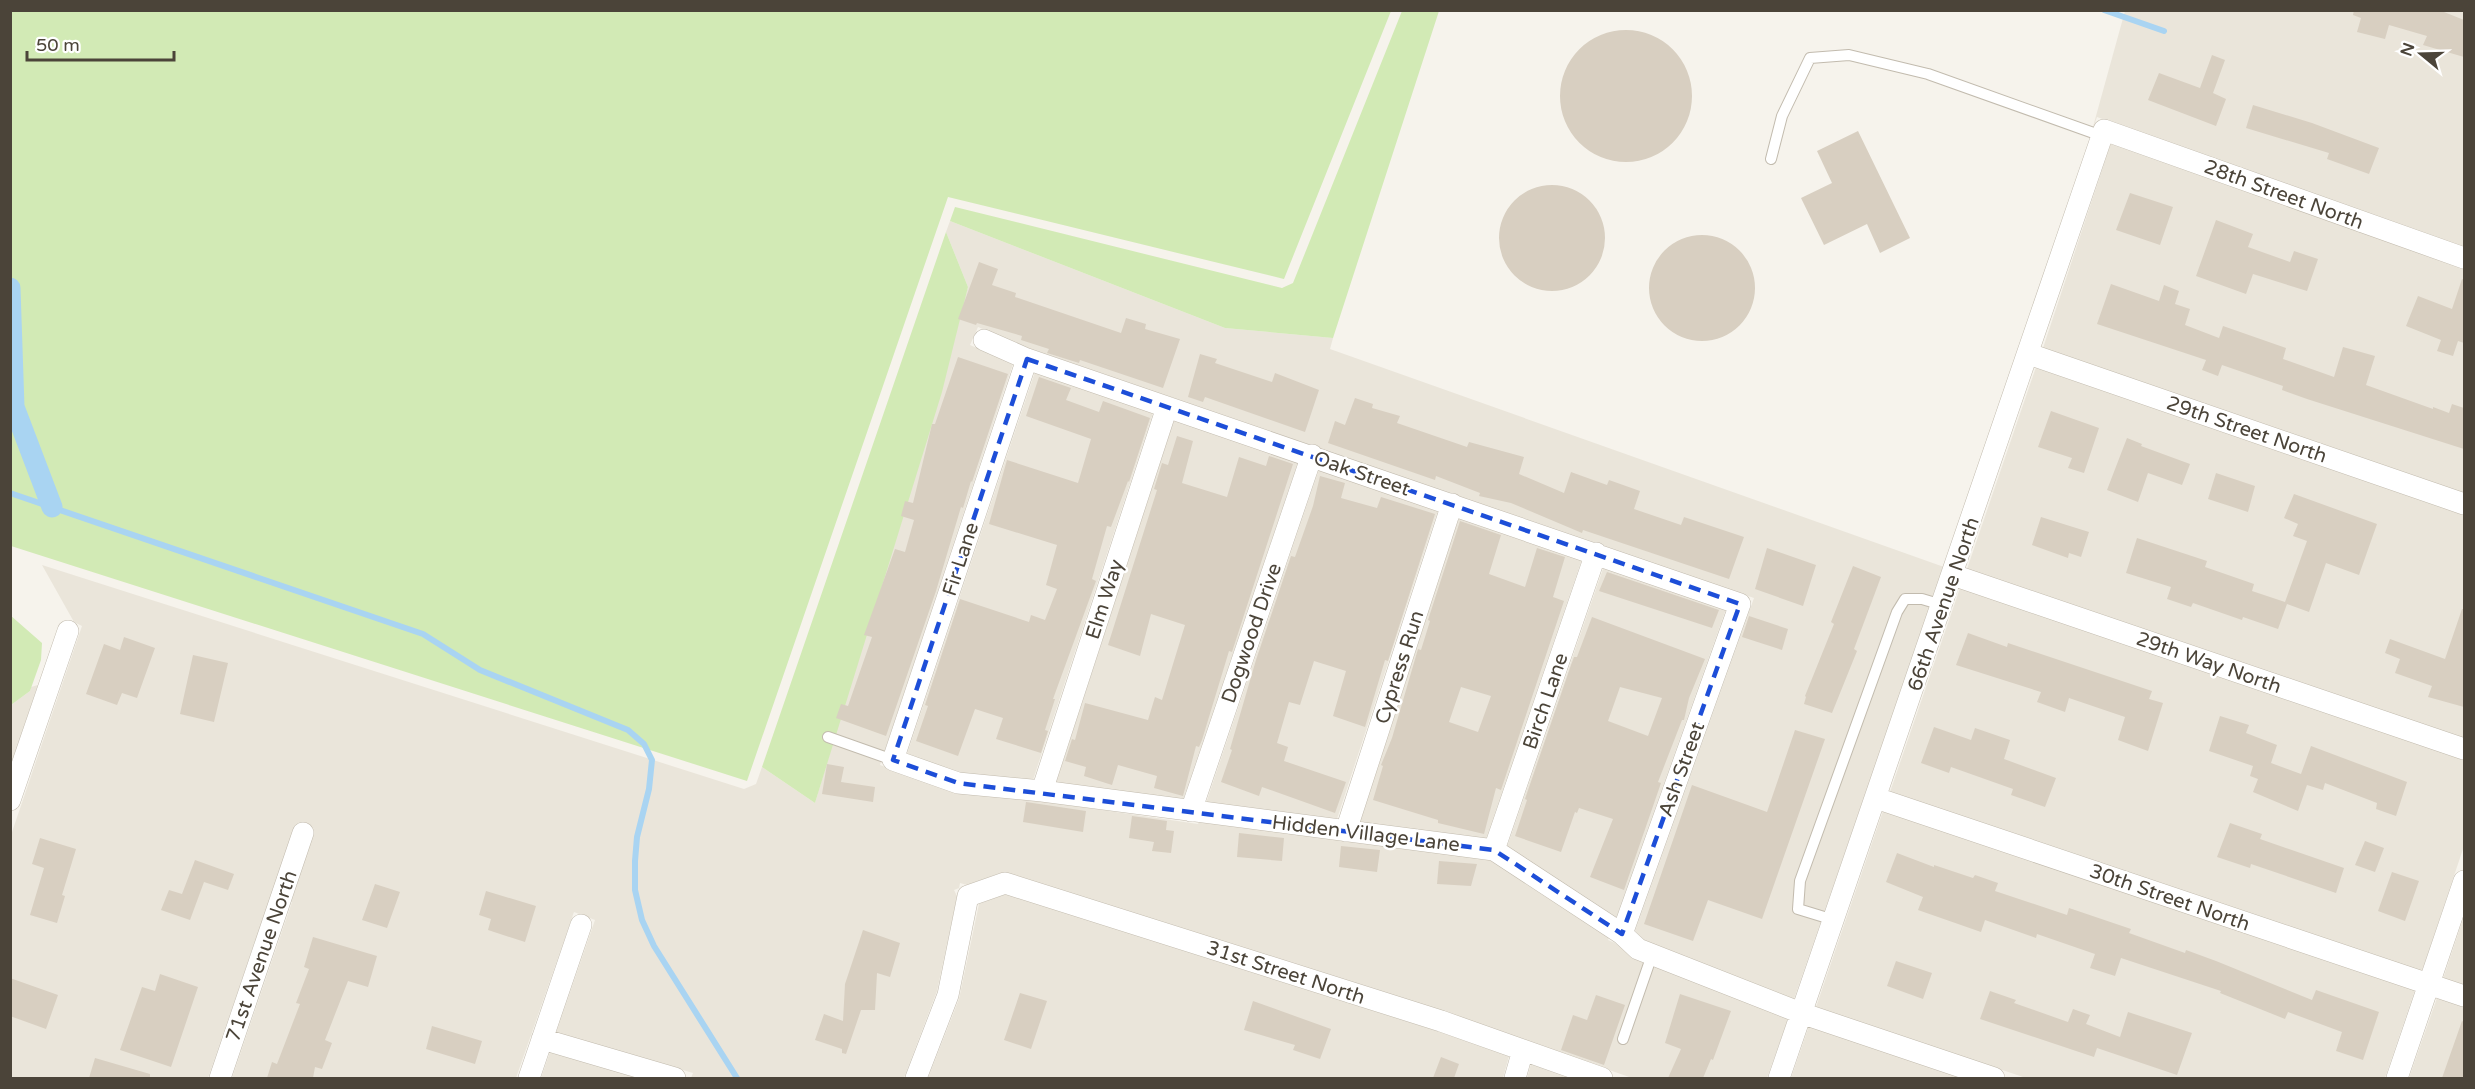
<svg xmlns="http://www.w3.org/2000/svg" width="2475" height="1089" font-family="'Varela Round',sans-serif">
<rect width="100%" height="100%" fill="#f6f3ec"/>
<!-- residential -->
<path fill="#eae5da" d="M2125 11H2464V248L2097 117 2091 134Z
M2111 143 2464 269V494L2043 348Z
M950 221 1225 328 1333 338 1330 349 1944 567 1794 999 1644 940 1635 931 1754 598 1031 349 978 327 970 345 1013 364 880 765 957 793 1040 801 1198 824 1199 822 1490 860 1609 938 1608 940 1788 1019 1767 1078H1632L1444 1012 1008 873H1000L967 885 960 883 959 888 954 890 957 896 937 991 904 1078H691L693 1073 556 1033 595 920 574 912 516 1078H232L292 902 271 895 208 1078H11V835L82 626 74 622 42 565 744 789 756 784 762 767 815 803 968 287 946 232Z
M2036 367 2464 515V738L1967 569Z
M1035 372 1153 413 1033 780 960 773 907 754Z
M1174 420 1298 462 1183 800 1056 783Z
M1319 469 1438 510 1337 819 1206 803Z
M1459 517 1582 559 1486 839 1360 822Z
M1604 566 1726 609 1616 918 1507 847Z
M1960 588 2464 760V846L2422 971 1890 792Z
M38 685 11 765V705L30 691 31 687Z
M1883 811 2415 990 2385 1078H2026L1816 1007Z
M1006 894 1437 1031 1509 1056 1503 1078H928L959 999 979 904Z
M2464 916V986L2443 979Z
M2437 998 2464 1007V1078H2409Z
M1809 1026 1963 1078H1791Z
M550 1052 640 1078H541Z
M1531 1064 1572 1078H1527Z"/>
<!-- green -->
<path fill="#d2eab5" d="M11 10H1391V11L1284 279 948 197 747 781 11 546Z
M1402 11H1439L1333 338 1225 328 950 221 955 207 1282 288 1293 283Z
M946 232 968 287 942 392 815 803 762 767Z
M10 615 42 643 41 660 30 691 11 705Z"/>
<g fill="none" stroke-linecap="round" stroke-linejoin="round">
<!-- stream -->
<path stroke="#a9d4f2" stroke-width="6" d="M2104 10 2164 31
M10 493 423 634 480 670 628 730 644 744 652 760 649 789 637 837 635 861V890L642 920 654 946 737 1078"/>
<!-- canal -->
<path stroke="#a9d4f2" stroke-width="21" d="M10 288 14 407 52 507"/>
</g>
<!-- building -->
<path fill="#d8cfc1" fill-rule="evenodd" d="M2354 10H2439L2464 20V57L2423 45 2427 36 2389 25 2385 39 2357 32 2361 18 2353 15Z
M1560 96a66 66 0 1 1 132 0a66 66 0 1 1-132 0Z
M2212 55 2225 60 2213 93 2226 99 2216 126 2148 100 2159 73 2200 88Z
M2253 105 2312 123 2379 148 2369 174 2327 159 2329 153 2246 128Z
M1858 131 1910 238 1880 253 1867 224 1824 245 1801 198 1832 183 1817 151Z
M1499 238a53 53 0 1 1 106 0a53 53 0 1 1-106 0Z
M2130 193 2173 207 2160 245 2116 230Z
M2216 220 2253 234 2248 247 2290 262 2294 251 2318 259 2307 291 2253 274 2246 294 2196 276Z
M1649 288a53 53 0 1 1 106 0a53 53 0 1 1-106 0Z
M979 262 998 269 992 285 1016 293 1015 297 1121 333 1126 318 1146 324 1145 329 1180 339 1163 388 1080 360 1079 363 1047 353 1049 349 1021 340 1022 336 977 323 976 325 958 319Z
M2462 279 2464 280V343L2458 341 2453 356 2437 351 2441 340 2406 326 2418 296 2452 309Z
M2111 284 2159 301 2164 285 2179 291 2175 304 2190 309 2185 325 2219 338 2223 326 2286 348 2283 359 2334 377 2343 347 2375 356 2366 385 2433 409V407L2449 413 2452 404 2464 408V449L2307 399 2282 390 2283 386 2222 365 2218 376 2202 370 2206 360 2097 324Z
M1200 354 1217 359 1215 363 1272 382 1275 373 1319 390 1305 432 1205 397 1203 402 1188 397Z
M958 357 1008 374 972 482 971 481 963 508 961 507 936 591 886 736 836 718 841 704 848 706 872 637 864 635 895 549 905 552 914 520 901 516 905 501 913 503 932 424H935Z
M1039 377 1071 388 1066 400 1099 412 1103 401 1150 418 1129 482 1128 481 1111 527 1107 526 1092 579 1096 581 1053 699H1055L1045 730 1048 731 1041 753 996 739 1003 718 975 709 958 756 916 741 928 706 925 705 960 599 1029 622 1031 615 1045 620 1057 589 1046 585 1057 545 989 524 1007 460 1078 483 1091 439 1026 416Z
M1355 398 1373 404 1372 408 1400 416 1397 423 1467 447 1469 442 1524 457 1519 474 1564 493 1571 472 1607 485 1609 480 1640 491 1634 509 1681 525 1684 517 1744 537 1729 579 1583 530 1582 533 1511 503 1479 496 1480 493 1436 476 1435 480 1328 443 1335 421 1345 425Z
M2051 411 2099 428 2084 473 2068 468 2072 458 2038 447Z
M1177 436 1193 441 1182 483 1227 497 1239 457 1266 466 1269 456 1293 464 1232 652 1229 651 1202 740 1199 747 1196 746 1183 796 1154 788 1157 776 1118 765 1112 785 1084 776 1086 767 1065 761 1072 739 1075 740 1085 703 1148 720 1155 697 1162 700 1185 625 1151 614 1140 656 1108 645 1157 490 1154 489 1162 463 1168 465Z
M2127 438 2142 444 2141 446 2190 464 2182 485 2148 473 2138 502 2107 490Z
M2216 473 2255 486 2248 512 2208 499Z
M1320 476 1345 483 1341 498 1377 508 1381 497 1435 514 1388 661 1385 660 1365 727 1333 716 1346 671 1314 661 1300 705 1289 702 1277 743 1288 747 1284 761 1346 782 1335 813 1262 787 1259 796 1221 782 1232 750 1230 749 1256 660 1291 556 1295 557 1313 506Z
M2294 494 2377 524 2359 575 2326 563 2309 612 2287 604 2278 629 2243 617 2242 620 2193 603 2191 607 2167 599 2171 587 2126 573 2137 538 2207 561 2205 567 2254 584 2252 591 2285 602 2307 541 2293 536 2298 524 2284 518Z
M2041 517 2089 532 2081 557 2069 553 2068 558 2032 545Z
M1460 521 1501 535 1489 574 1525 587 1537 548 1565 557 1553 597 1564 601 1501 790 1496 788 1484 834 1438 823V820L1373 800 1383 766 1381 765 1392 738 1418 649 1421 650 1430 621 1428 620ZM1461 687 1491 696 1478 732 1449 722Z
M1767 548 1816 565 1803 606 1755 589Z
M1853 566 1881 577 1854 649 1857 651 1832 713 1804 704 1806 697 1805 696 1834 624 1831 622Z
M1607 572 1719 610 1712 628 1599 591Z
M2462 609H2464V707L2428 697 2432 686 2395 673 2400 659 2385 653 2390 639 2445 659Z
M1749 616 1788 629 1782 650 1742 637Z
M1592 617 1705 659 1689 698 1684 720H1682L1658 782 1661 783 1624 890 1590 877 1613 819 1579 808 1577 813 1575 812 1561 852 1515 836 1527 800 1525 799 1571 665 1574 657H1577ZM1620 687 1662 698 1648 736 1608 721Z
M1968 633 2007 647 2008 643 2152 691 2149 699 2163 703 2148 751 2118 740 2125 717 2069 698 2065 712 2037 702 2041 692 1956 665Z
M124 637 155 648 137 698 122 693 117 705 86 694 104 644 120 650Z
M193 655 228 663 214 722 180 714Z
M2220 716 2249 725 2246 733 2277 745 2271 763 2301 774 2311 746 2407 782 2396 816 2376 809 2377 803 2325 783 2323 790 2307 785 2298 811 2253 792 2258 779 2250 776 2253 766 2209 751Z
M1934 727 1971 740 1975 728 2010 740 2004 759 2056 778 2045 807 2011 795 2013 789 1951 767 1949 773 1921 763Z
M1795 730 1825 739 1762 919 1708 900 1693 941 1644 924 1692 785 1767 812Z
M827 764 844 767 841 782 875 787 873 802 822 794Z
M1026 802 1086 811 1083 832 1023 822Z
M1132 816 1167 821 1166 830 1174 831 1171 853 1152 851 1154 842 1129 838Z
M2230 823 2262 834 2260 839 2344 868 2336 893 2251 864 2250 868 2217 857Z
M1239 833 1284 838 1282 861 1237 857Z
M40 838 76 849 62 895 65 896 57 923 30 915 44 868 32 864Z
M2365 841 2384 848 2375 872 2355 865Z
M1341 846 1380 850 1377 872 1339 867Z
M1897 853 1934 867V865L1973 878 1975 875 1998 883 1995 891 2067 915 2069 908 2131 929 2129 933 2185 953 2186 950 2216 961 2312 1000 2316 990 2379 1012 2363 1060 2336 1051 2342 1032 2288 1012 2285 1019 2220 993 2221 991 2121 958 2115 976 2090 968 2095 954 2037 934 2036 938 1985 920 1981 932 1918 910 1923 897 1886 882Z
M195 860 234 874 228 890 204 882 190 920 161 910 169 890 182 894Z
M1439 861 1477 864 1471 886 1437 884Z
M2392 872 2419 881 2405 921 2378 911Z
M375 884 400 892 387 928 362 920Z
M486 891 536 906 525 942 488 930 491 919 479 915Z
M863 930 900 943 890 977 877 973 875 1010H861L846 1054 842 1053V1049L815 1040 824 1014 843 1021 845 984Z
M313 937 377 956 368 987 348 981 325 1040 332 1043 322 1069 315 1067 313 1078H267L272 1062 277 1064 300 1004 296 1003 309 969 304 967Z
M1896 961 1932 973 1923 999 1887 986Z
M160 974 198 987 171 1067 120 1050 142 987 155 991Z
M10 978 58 995 46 1029 10 1016Z
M1990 991 2016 1000 2014 1003 2068 1022 2073 1009 2090 1015 2086 1024 2120 1037 2128 1012 2192 1033 2177 1075 2097 1048 2094 1057 1980 1019Z
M1020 993 1047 1001 1031 1049 1004 1040Z
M1680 994 1731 1011 1713 1060 1711 1059 1703 1078H1668L1681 1049 1665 1043Z
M1596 995 1625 1005 1604 1065 1561 1050 1573 1015 1587 1020Z
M1253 1001 1331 1029 1320 1059 1293 1050 1295 1045 1244 1030Z
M2462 1021 2464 1022V1078H2442Z
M432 1026 482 1041 475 1064 426 1049Z
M1441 1057 1459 1064 1454 1078H1433Z
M95 1058 150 1074V1078H89Z"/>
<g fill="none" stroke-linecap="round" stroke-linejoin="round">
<!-- lane casing -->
<g stroke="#c2bbae" stroke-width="12">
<path id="lane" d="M1771 159 1782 116 1810 58 1849 55 1928 74 2102 136
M828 737 893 760
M1834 920 1798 909 1800 881 1897 612 1905 599H1922L1942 605
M1623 1039 1652 955"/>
</g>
<!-- street casing -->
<g stroke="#c2bbae" stroke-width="22">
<path id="street" d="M984 340 1027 359 1740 604 1622 934
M2029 354 2464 504
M1027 359 893 760 958 783 1042 791 1494 850 1622 934 1638 949 1801 1013 1994 1078
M1953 575 2464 749
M1042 791 1167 407
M1876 798 2464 996
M10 800 68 631
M1191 811 1312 455
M1346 831 1452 504
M1494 850 1596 553
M542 1039 675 1078
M220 1078 303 833
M529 1078 581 925
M916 1078 948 995 968 896 1005 883 1441 1021 1602 1078
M1515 1078 1523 1050
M1779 1078 2104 130 2464 258
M2397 1078 2464 881"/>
</g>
<!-- lane -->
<use href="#lane" stroke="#fff" stroke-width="10"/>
<!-- street -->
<use href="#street" stroke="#fff" stroke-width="21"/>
</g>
<!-- marked area -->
<path fill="none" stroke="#1d4ed8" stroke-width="4.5" stroke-dasharray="12 8" stroke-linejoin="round" d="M1027 359 1740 604 1622 934 1494 850 958 783 893 760Z"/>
<g text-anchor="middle" stroke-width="5" stroke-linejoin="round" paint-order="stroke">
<!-- street labels -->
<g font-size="20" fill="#4b4439" stroke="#fff">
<text transform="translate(2284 194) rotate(20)" y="7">28th Street North</text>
<text transform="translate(2247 429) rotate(19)" y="7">29th Street North</text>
<text transform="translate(1362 473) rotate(19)" y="7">Oak Street</text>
<text transform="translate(960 559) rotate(-72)" y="7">Fir Lane</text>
<text transform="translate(1104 599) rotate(-72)" y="7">Elm Way</text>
<text transform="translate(1943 604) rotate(-71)" y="7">66th Avenue North</text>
<text transform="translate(1251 633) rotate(-71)" y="7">Dogwood Drive</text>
<text transform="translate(2209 662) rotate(19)" y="7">29th Way North</text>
<text transform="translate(1399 667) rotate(-72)" y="7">Cypress Run</text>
<text transform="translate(1545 701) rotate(-71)" y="7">Birch Lane</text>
<text transform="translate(1681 769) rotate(-70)" y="7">Ash Street</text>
<text transform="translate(1366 833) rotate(7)" y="7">Hidden Village Lane</text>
<text transform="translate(2170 897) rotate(19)" y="7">30th Street North</text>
<text transform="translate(261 956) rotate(-71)" y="7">71st Avenue North</text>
<text transform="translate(1286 972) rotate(18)" y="7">31st Street North</text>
</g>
</g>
<!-- border -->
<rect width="2475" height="1089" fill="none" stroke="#4b4439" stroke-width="24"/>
<!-- north arrow -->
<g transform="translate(2421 54) rotate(289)" stroke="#ffffff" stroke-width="4.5" paint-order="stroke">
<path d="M0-4.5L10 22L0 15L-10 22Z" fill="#4b4439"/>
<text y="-9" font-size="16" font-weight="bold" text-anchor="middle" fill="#4b4439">N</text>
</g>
<!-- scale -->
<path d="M27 51v9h147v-9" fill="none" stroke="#4b4439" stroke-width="3"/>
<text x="36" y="51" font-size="18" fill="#4b4439" stroke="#ffffff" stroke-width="4.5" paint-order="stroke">50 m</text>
</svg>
